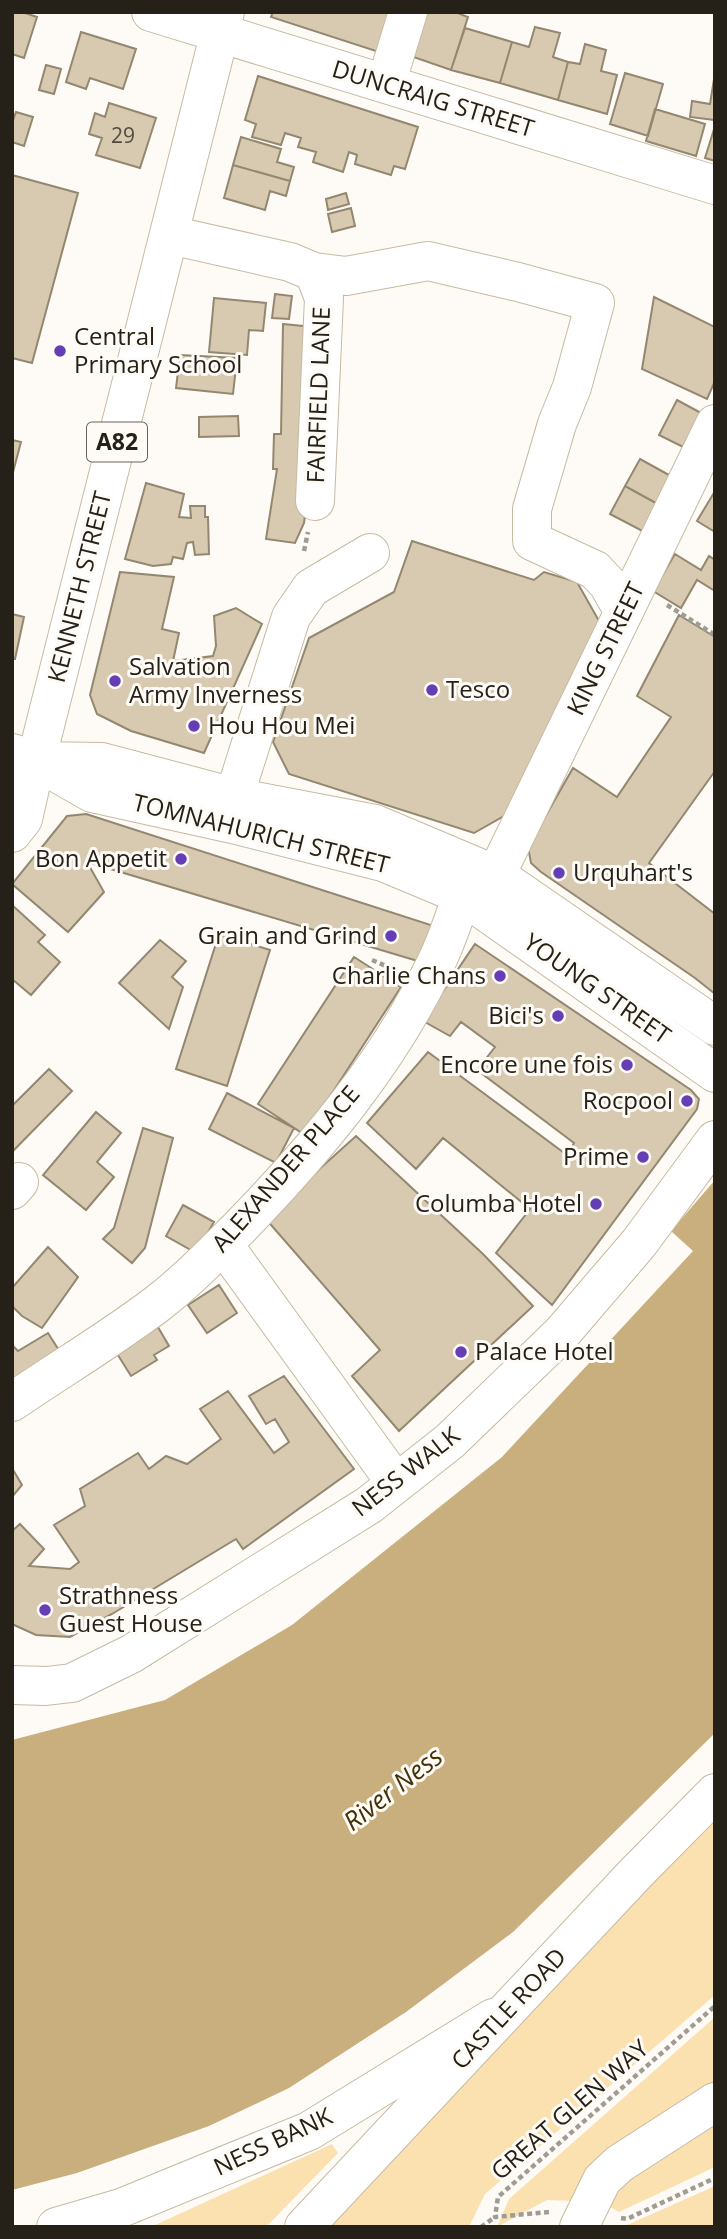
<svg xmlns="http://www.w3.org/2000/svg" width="727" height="2239" font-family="'Open Sans',sans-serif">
<rect width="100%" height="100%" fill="#fefbf6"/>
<!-- green -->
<path fill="#fbe1b0" d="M715 1816V1995L485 2194 469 2227H328Z
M715 2017V2087L574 2201 547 2200 497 2227 509 2199Z
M715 2116V2167L619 2212 605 2204 614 2187Z
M332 2144 338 2153 266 2227 153 2226Z
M715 2186V2227H627V2225Z"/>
<!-- water -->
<path fill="#c8af7d" d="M715 1180V1733L513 1932 406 2012 289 2088 209 2126 77 2173 12 2190V1740L165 1700 292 1625 502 1457 693 1251 671 1231Z"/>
<!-- building -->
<path fill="#d7cab1" stroke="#938770" stroke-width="2" d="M12 12H22L37 17 24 58 12 54Z
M273 12H390L385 54 271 17Z
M421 12H455L468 17 451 70 399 52Z
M535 27 560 33 553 57 568 62 558 100 500 83 512 42 529 47Z
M465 28 512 42 500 83 451 70Z
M81 32 136 49 123 89 90 78 86 89 66 82Z
M585 44 606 50 601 71 617 75 607 114 558 100 568 62 580 64Z
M46 65 61 69 54 94 39 90Z
M625 73 663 84 648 136 610 124Z
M715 73V120L690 117 692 101 710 104Z
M258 76 418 127 405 169 394 166 391 175 355 164 357 155 349 152 343 172 313 162 316 152 298 147 301 138 285 133 281 145 252 137 256 124 245 120Z
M109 103 156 118 140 168 96 155 102 138 89 134 95 113 105 117Z
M655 109 705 124 696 156 646 141Z
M16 112 33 117 24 146 12 142V123Z
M715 126V161L705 158Z
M241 137 281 149 277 162 294 167 290 181 233 165Z
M233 165 290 181 286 196 270 191 265 210 224 198Z
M12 175 78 193 32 363 12 358Z
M346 193 349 204 328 210 326 199Z
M351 208 355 226 332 232 328 214Z
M275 294 292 296 289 319 272 318Z
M654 297 715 327V381L707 399 642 369Z
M214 298 266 303 263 331 249 330 247 355 209 352Z
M283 324 313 327 311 467 304 523 295 543 266 539 277 469H273L274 434H281Z
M180 355 237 358 233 394 176 388Z
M677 400 701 413 683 447 659 435Z
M238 416 239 436 199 437V417Z
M12 440 21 442 12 476Z
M640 459 678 480 663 507 625 486Z
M146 483 184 494 179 517 191 518 190 506H205V517H208L209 554 195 555 193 542 187 543 183 559 173 557 171 564 153 566 125 559Z
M625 486 663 507 648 534 610 514Z
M715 491V532L697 521Z
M412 541 534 580 544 572 577 582 603 628 513 811 474 833 289 774 273 742 309 638 394 592Z
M675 554 701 570 709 556 715 560V591L697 580 681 608 653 591Z
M120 572 174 577 162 629 179 633 173 661 213 656 216 646 214 616 236 608 262 624 204 753 131 731 97 714 90 695Z
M12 614 24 617 15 659H12Z
M679 615 715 637V771L649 863 715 914V994L695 978 541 872 531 863 528 847 573 768 617 797 671 717 637 696Z
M86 814 437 927 421 962 87 862 104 892 68 932 12 884 67 816Z
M12 905 45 935 38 942 60 962 31 995 12 979Z
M219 934 270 950 227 1086 176 1069Z
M160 940 186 961 172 977 183 987 169 1029 119 983Z
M475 944 691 1090 699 1099 697 1109 552 1305 496 1253 530 1209 443 1138 416 1169 367 1123 428 1052 567 1155 574 1143 477 1070 495 1047 461 1022 450 1036 423 1021Z
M354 957 401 987 305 1135 258 1104Z
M49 1069 72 1091 12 1152V1106Z
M227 1093 294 1128 276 1163 209 1129Z
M96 1112 121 1133 97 1162 114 1177 86 1210 43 1175Z
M143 1128 173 1138 145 1248 132 1263 103 1239 114 1228Z
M356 1136 483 1254 533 1306 399 1431 352 1376 380 1350 265 1218Z
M183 1205 214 1222 196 1253 166 1236Z
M48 1247 78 1277 42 1328 22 1316 12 1306V1288Z
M219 1285 237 1313 207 1333 188 1305Z
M155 1322 169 1346 154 1355 157 1360 131 1376 116 1352Z
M48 1333 60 1352 12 1381V1345L18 1351Z
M284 1376 354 1469 243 1549 236 1539 112 1614 70 1637 36 1635 12 1624V1531L20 1524 44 1549 29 1566 70 1569 79 1562 54 1525 85 1506 80 1489 138 1453 149 1469 166 1456 187 1464 221 1439 200 1409 228 1391 274 1453 289 1442 275 1419 266 1424 249 1396Z
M12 1468 22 1485 12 1497Z"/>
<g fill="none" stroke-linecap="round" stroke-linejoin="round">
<!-- minor casing -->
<g stroke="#c7baa2" stroke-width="40">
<path id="minor" d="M151 12 715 185
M386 84 408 12
M170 235 290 262 314 272 346 276 428 261 518 282 595 303 572 387 557 424 532 509V541L595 570 608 584 624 612
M314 272 324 298 315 501
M234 797 291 617 311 588 370 553
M12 833 23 819 36 761
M496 875 715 424
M12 1190 19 1182
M223 1244 396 1483
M12 1402C60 1369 111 1339 157 1304 187 1281 213 1254 239 1228 315 1150 388 1063 435 965 451 933 460 899 472 866
M12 1685 46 1686 72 1683 131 1654 369 1505 450 1441 561 1334 639 1243 715 1140
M56 2227 121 2208 309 2131 493 2018
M579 2227 602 2180 619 2164 715 2102"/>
</g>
<!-- major casing -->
<g stroke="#c7baa2" stroke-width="40">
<path id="major" d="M36 761 92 793 241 826 383 862 462 895 715 1073
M39 761 102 762 234 797 375 824 496 875 715 1026
M304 2227 635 1874 715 1793"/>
</g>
<!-- highway casing -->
<g stroke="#c7baa2" stroke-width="40">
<path id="highway" d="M12 753 36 761 225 12"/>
</g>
<!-- path -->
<path stroke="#a09c95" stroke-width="4.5" stroke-dasharray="5 3.5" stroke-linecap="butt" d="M304 551 308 532
M667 605 715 635
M372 960 393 969
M549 2212 495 2217 498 2197 715 2006
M621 2218 627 2219 715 2178
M481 2227 495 2217"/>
<!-- minor -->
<use href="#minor" stroke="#fff" stroke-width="38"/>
<!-- major -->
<use href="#major" stroke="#fff" stroke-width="38"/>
<!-- highway -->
<use href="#highway" stroke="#fff" stroke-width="38"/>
</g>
<!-- markers -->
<g fill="#653db5" stroke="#fefbf6" stroke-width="2.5">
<circle cx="60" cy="351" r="7"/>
<circle cx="115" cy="681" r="7"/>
<circle cx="432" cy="690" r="7"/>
<circle cx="194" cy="726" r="7"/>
<circle cx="181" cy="859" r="7"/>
<circle cx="559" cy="873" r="7"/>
<circle cx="391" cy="936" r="7"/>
<circle cx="500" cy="976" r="7"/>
<circle cx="558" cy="1016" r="7"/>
<circle cx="627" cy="1065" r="7"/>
<circle cx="687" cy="1101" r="7"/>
<circle cx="643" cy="1157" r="7"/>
<circle cx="596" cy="1204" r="7"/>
<circle cx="461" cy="1352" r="7"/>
<circle cx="45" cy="1610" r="7"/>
</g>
<g text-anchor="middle" stroke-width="6" stroke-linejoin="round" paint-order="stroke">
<!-- number labels -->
<g font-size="21" fill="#524b3e">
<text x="123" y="143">29</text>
</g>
<!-- shield labels -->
<rect fill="#fefbf6" stroke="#67625b" stroke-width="2" x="87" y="422.5" width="60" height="39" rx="5"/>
<g font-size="23" font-weight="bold" fill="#262118">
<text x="117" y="450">A82</text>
</g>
<!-- street labels -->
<g font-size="24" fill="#262118" stroke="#fefbf6">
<text transform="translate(433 99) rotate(17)" y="8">DUNCRAIG STREET</text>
<text transform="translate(319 395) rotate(-88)" y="8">FAIRFIELD LANE</text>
<text transform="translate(80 587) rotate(-76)" y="8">KENNETH STREET</text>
<text transform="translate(606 649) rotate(-64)" y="8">KING STREET</text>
<text transform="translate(261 834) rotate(14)" y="8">TOMNAHURICH STREET</text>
<text transform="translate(597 989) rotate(35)" y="8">YOUNG STREET</text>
<text transform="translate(286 1169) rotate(-49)" y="8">ALEXANDER PLACE</text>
<text transform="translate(406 1472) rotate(-38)" y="8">NESS WALK</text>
<text transform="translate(509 2009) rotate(-47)" y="8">CASTLE ROAD</text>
<text transform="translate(570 2110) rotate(-41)" y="8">GREAT GLEN WAY</text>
<text transform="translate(273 2142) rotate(-25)" y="8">NESS BANK</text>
</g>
<!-- poi labels -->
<g font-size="24" fill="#262118" stroke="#fefbf6" text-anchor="end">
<text x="74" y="345" text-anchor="start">Central<tspan x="74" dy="28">Primary School</tspan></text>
<text x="129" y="675" text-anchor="start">Salvation<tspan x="129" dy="28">Army Inverness</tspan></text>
<text x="446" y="698" text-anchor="start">Tesco</text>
<text x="208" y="734" text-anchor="start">Hou Hou Mei</text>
<text x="167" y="867">Bon Appetit</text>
<text x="573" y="881" text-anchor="start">Urquhart's</text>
<text x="377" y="944">Grain and Grind</text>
<text x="486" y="984">Charlie Chans</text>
<text x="544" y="1024">Bici's</text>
<text x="613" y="1073">Encore une fois</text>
<text x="673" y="1109">Rocpool</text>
<text x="629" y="1165">Prime</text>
<text x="582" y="1212">Columba Hotel</text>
<text x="475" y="1360" text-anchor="start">Palace Hotel</text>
<text x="59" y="1604" text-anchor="start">Strathness<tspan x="59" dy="28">Guest House</tspan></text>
</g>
<!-- water labels -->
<g font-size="26" font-style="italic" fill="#423006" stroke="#fefbf6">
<text transform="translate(393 1789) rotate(-38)" y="9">River Ness</text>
</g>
</g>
<!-- border -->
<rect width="727" height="2239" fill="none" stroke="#262118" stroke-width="28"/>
</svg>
